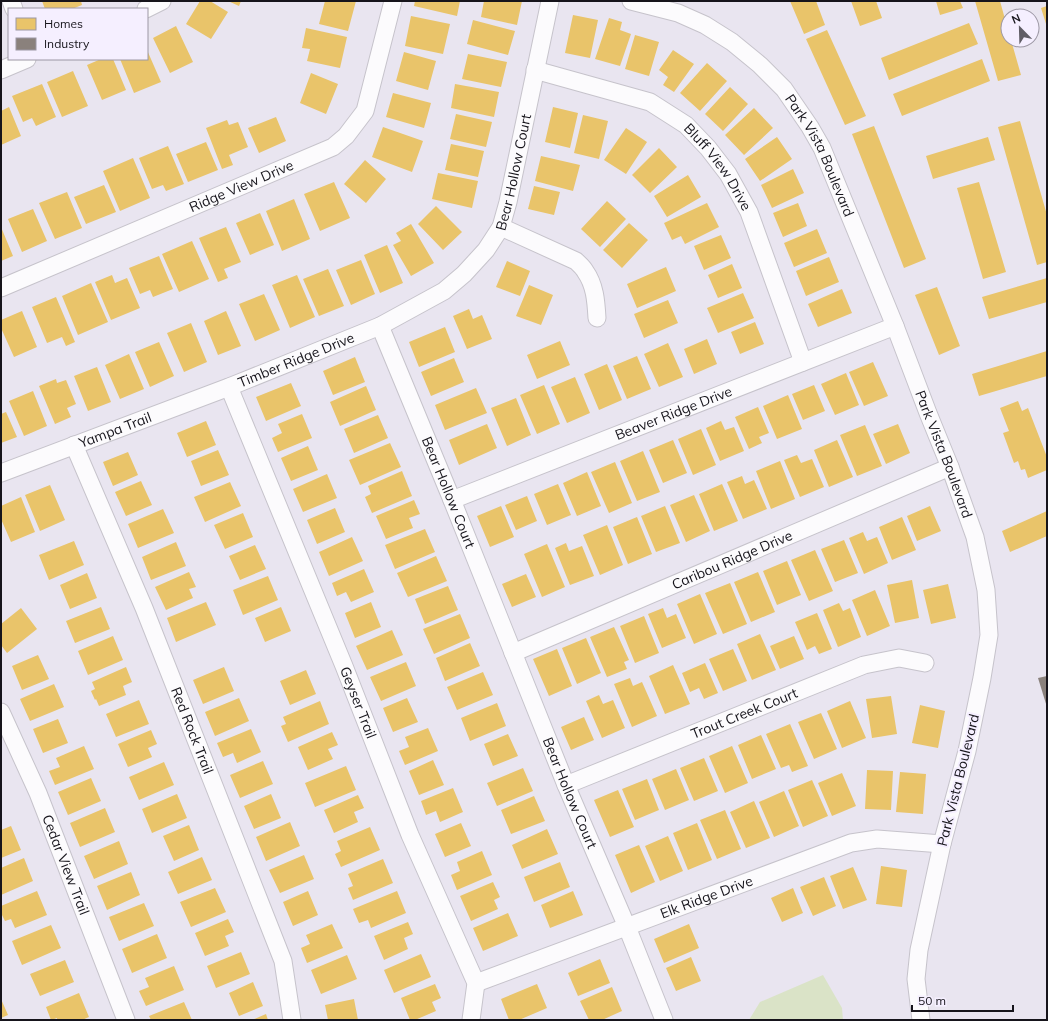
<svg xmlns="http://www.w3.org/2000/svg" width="1048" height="1021" font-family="Mulish,sans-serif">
<rect width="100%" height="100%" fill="#e9e5f0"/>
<!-- green -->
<path fill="#dae3c7" d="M823 975 842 1008 843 1020H749L760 1002Z"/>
<!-- homes -->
<path fill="#e9c46a" d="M42 1H81L82 5 72 9H45Z
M200 1H210L228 12 211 39 186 24Z
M228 1H241L239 6Z
M325 1H356L348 31 319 24Z
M415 1H460L457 16 414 6Z
M484 1H522L517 25 481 17Z
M790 1H816L825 25 804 34Z
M851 1H876L882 18 860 26Z
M936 1H960L963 8 940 15Z
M975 1H1000L1008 30V40H1011L1021 75 998 81Z
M1047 6V27L1041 8Z
M573 15 598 20 590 58 565 53Z
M411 16 450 24 443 54 405 46Z
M609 18 622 22 620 30 631 34 620 66 595 59Z
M473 20 515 31 508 55 467 44Z
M969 23 978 44 889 80 881 58Z
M176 26 193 62 170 73 153 38Z
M306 28 347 37 340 68 307 61 310 49 302 48Z
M827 30 866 116 845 125 806 39Z
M635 35 659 42 649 76 625 69Z
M147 50 161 82 134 93 120 59H147Z
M673 50 694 64 674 92 663 85 668 77 659 70Z
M404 52 436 61 428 90 396 81Z
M468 54 507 62 501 87 462 79Z
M101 59H113L126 90 102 100 87 65Z
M982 59 990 81 902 116 893 94Z
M707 63 727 81 700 111 680 93Z
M73 71 88 106 62 117 47 82Z
M311 73 338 84 326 114 300 103Z
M42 84 56 117 36 126 32 118 23 122 12 96Z
M455 84 499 92 494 117 451 108Z
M730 87 748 104 723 131 705 114Z
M393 93 431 103 424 128 386 117Z
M9 107 21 136 1 145V111Z
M553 107 578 113 570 148 545 142Z
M754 108 773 128 744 155 725 135Z
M456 114 492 122 486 147 450 139Z
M583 115 608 121 599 159 574 153Z
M276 117 286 141 259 153 248 128Z
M227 120 229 125 238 122 248 147 229 155 233 165 222 169 206 128Z
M1020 121 1047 215V262L1037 265 998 127Z
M874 126 926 259 904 268 852 134Z
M383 127 423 141 412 172 372 157Z
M626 128 647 142 626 174 604 160Z
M777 137 792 159 760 181 745 159Z
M988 137 995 160 933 179 926 156Z
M206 142 218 170 188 182 176 154Z
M451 144 484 151 478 177 445 170Z
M168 146 184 184 166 191 163 185 152 189 139 158Z
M659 148 677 167 650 193 632 175Z
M541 156 580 165 573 191 535 181Z
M133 158 150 198 120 211 103 171Z
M365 160 386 179 366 203 344 184Z
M793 169 804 193 772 208 761 185Z
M438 173 478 181 472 208 432 199Z
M688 175 701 197 667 217 654 196Z
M334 182 350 218 320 231 304 194Z
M979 182 1006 272 983 279 957 188Z
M104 185 116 212 86 224 74 197Z
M534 186 560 192 554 215 528 209Z
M67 192 82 228 55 239 39 203Z
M294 199 310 239 282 251 266 211Z
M607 201 626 219 600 247 581 229Z
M707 203 719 227 685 244 681 236 672 240 664 223Z
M798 203 807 226 783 237 773 213Z
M436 206 462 232 443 250 418 224Z
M33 209 47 241 22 252 8 219Z
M260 213 274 245 250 255 236 223Z
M629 223 648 240 622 268 603 250Z
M411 224 434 263 411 276 393 245 401 241 396 233Z
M1 227 13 256 1 261Z
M226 227 241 262 224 269 228 278 218 282 199 238Z
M817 229 827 253 794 267 784 243Z
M721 235 731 258 704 270 694 246Z
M192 241 209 279 179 292 162 254Z
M387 245 403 283 380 293 364 255Z
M159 256 173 289 153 297 150 290 140 294 129 268Z
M829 257 839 282 806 296 796 271Z
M361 260 375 294 351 305 336 270Z
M507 261 530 271 520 296 496 287Z
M732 264 742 288 718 298 708 275Z
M666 267 676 291 637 308 627 284Z
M328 269 344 306 319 316 303 279Z
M112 275 115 283 127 278 140 308 111 320 95 282Z
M297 275 315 317 290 328 272 285Z
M1047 278V302L989 319 982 297Z
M91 283 108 322 78 335 62 296Z
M529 285 553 295 541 325 516 316Z
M937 287 960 346 939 355 915 295Z
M842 289 852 313 818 327 808 304Z
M743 293 754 318 718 333 707 308Z
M264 294 280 330 255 341 239 304Z
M56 297 75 342 66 346 62 337 47 343 32 307Z
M668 300 678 323 644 338 634 314Z
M469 309 473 319 482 315 492 339 467 349 453 316Z
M22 311 37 347 14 357 1 328V320Z
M226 311 241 346 218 355 204 321Z
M755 322 764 344 740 354 731 332Z
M191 323 207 362 184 372 167 333Z
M445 327 455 352 419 367 409 342Z
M707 339 717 364 694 374 684 349Z
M560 341 570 365 537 379 527 355Z
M159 342 174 376 150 387 135 352Z
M668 343 683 377 659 387 644 354Z
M1047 351V376L979 396 972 374Z
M129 354 144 389 120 399 105 365Z
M637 356 651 389 627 399 613 366Z
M355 357 365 382 333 395 323 371Z
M454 358 464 382 431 396 421 372Z
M873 362 888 396 864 406 849 372Z
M607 364 622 400 599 410 584 374Z
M97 367 111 402 88 411 74 376Z
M846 373 859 405 835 415 821 384Z
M575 377 590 413 567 423 551 387Z
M56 379 57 383 66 380 76 404 67 408 71 417 55 424 39 386Z
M291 383 301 406 266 421 256 397Z
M544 385 560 424 537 434 520 395Z
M814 385 825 411 803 420 792 394Z
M366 386 376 410 340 426 330 402Z
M476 388 487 413 445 430 435 405Z
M33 391 47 426 24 436 9 401Z
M788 395 802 429 777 439 763 406Z
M516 398 531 435 507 446 491 408Z
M1018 401 1022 411 1028 408 1047 457V470L1028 478 1025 469 1021 470 1018 461 1014 463 1003 433 1009 431 1000 408Z
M758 407 769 433 759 437 762 443 749 449 735 417Z
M6 412 17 437 1 443V414Z
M302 414 312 438 278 452 272 438 282 433 278 424Z
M378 415 388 438 354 453 344 429Z
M206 421 216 445 187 457 177 433Z
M721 421 725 430 734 427 744 451 720 461 706 428Z
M487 424 497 448 459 465 449 440Z
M898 424 910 453 886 464 873 434Z
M865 425 882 466 857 476 840 435Z
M701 429 716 465 693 475 678 439Z
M673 440 687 473 663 483 649 450Z
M837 440 853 477 829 487 814 450Z
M390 443 401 467 360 485 349 460Z
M308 446 318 470 291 481 281 458Z
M218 450 229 475 201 486 191 461Z
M643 451 660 492 637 501 620 461Z
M128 452 138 475 113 486 103 462Z
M797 455 801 463 812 459 824 487 800 497 784 460Z
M780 461 795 499 771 509 756 471Z
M615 462 632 503 609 513 591 472Z
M402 471 412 496 372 513 365 497 371 494 368 486Z
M587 472 601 506 577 516 563 483Z
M327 474 337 498 303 512 293 489Z
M742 476 745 484 754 480 767 509 743 519 727 482Z
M141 481 152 505 126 516 115 492Z
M230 482 241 506 205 522 194 497Z
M558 484 571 515 547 525 534 494Z
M722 484 738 521 714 531 699 494Z
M50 485 65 520 40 531 25 495Z
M694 495 710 531 686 542 670 505Z
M527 496 537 521 516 530 505 505Z
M21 497 35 532 11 542 1 519V506Z
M414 500 420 514 409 518 413 528 386 539 376 516Z
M501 506 514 537 490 547 477 516Z
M665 506 680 543 656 552 641 516Z
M930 506 941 531 917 541 907 516Z
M335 508 345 532 317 544 307 520Z
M163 509 174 533 138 548 128 524Z
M1047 511V536L1010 552 1002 531Z
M243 513 253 537 225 549 214 525Z
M637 517 652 554 628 564 613 527Z
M902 517 916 550 892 560 879 527Z
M607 525 623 565 600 575 583 535Z
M425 529 435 552 395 569 385 545Z
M863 532 867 541 877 537 888 563 864 574 849 538Z
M352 537 363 561 329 576 319 552Z
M844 540 858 573 835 582 821 549Z
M74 541 84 565 49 580 39 555Z
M176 542 186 566 151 580 142 557Z
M566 543 569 551 582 546 594 576 570 585 555 548Z
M547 544 565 587 542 597 524 554Z
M255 545 266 569 240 580 229 556Z
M815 550 833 591 809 601 791 560Z
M436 556 447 581 408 597 397 573Z
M787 561 801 595 777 605 763 571Z
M364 569 374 592 351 602 346 592 337 596 332 583Z
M189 572 196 587 189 589 193 598 166 610 155 587Z
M758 572 775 612 751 622 734 582Z
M87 573 97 598 70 609 60 585Z
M526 574 536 597 512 607 502 584Z
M268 576 278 600 243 615 233 590Z
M912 580 919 618 895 623 887 585Z
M730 583 747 624 723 634 705 593Z
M948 584 956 618 931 624 923 590Z
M448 586 458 610 425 624 415 599Z
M875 590 890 626 867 636 852 600Z
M700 594 717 634 694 644 677 604Z
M206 602 216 625 176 642 167 618Z
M371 602 381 627 355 638 345 613Z
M839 603 843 611 850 608 861 637 838 647 823 610Z
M101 607 110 629 75 643 66 621Z
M281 607 291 631 265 642 255 618Z
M21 608 37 629 7 653 1 645V624Z
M663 608 667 618 676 614 686 638 662 648 648 614Z
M817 613 832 649 819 654 815 646 807 650 795 622Z
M460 614 470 638 434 654 423 629Z
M644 616 659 653 635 663 620 626Z
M614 627 629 660 624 662 627 669 607 677 590 637Z
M392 630 403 655 367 670 356 646Z
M760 634 776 670 752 680 737 644Z
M113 636 123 660 88 675 78 651Z
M794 636 804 659 780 669 770 646Z
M586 638 601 673 577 684 562 648Z
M470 643 480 666 445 681 436 658Z
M557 649 572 686 549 696 533 659Z
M733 649 747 681 723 691 709 659Z
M38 655 49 679 22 690 12 666Z
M406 662 416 686 381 701 370 677Z
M705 663 718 693 704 699 699 688 690 692 682 673Z
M673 665 690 704 665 714 649 676Z
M126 667 132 682 123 686 126 695 99 706 96 699 95 700 91 691 95 689 92 682Z
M224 667 234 691 203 704 193 680Z
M306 670 316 694 290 705 280 681Z
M483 672 493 695 457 710 447 687Z
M630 678 633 686 642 682 657 716 632 727 614 684Z
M54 684 64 707 30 721 20 699Z
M599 695 603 704 613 700 625 728 602 738 586 701Z
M891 696 897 734 872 738 866 699Z
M239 698 249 721 215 736 205 712Z
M407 698 418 722 393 732 383 708Z
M139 700 149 724 116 737 106 714Z
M320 701 329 724 288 742 281 726 286 724 283 717Z
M850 701 866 738 842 748 827 711Z
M497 703 506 726 470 741 461 718Z
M920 705 945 711 938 748 912 743Z
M821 713 837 749 814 759 798 722Z
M584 717 594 740 571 750 561 727Z
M58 719 68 743 43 753 33 729Z
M790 724 808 766 792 772 789 765 781 768 766 734Z
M428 728 438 751 405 765 399 751 409 747 405 737Z
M251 729 261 752 237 763 233 753 223 757 217 743Z
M151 730 157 744 148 748 152 757 128 767 118 744Z
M332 732 338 745 328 749 333 759 308 770 298 747Z
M508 734 518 756 493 766 484 744Z
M761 735 776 769 752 779 738 745Z
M84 746 94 769 55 785 49 771 60 767 56 758Z
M732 746 748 783 725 793 709 756Z
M704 758 718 791 694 801 680 768Z
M433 760 444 785 419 795 409 771Z
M263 761 273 784 240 798 230 775Z
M164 762 174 785 139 800 129 777Z
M346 766 356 790 315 807 305 783Z
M523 768 533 791 497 806 487 783Z
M676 769 689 800 665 810 652 779Z
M867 770 893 771 891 810 865 809Z
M900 772 926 774 923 814 896 812Z
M842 773 856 806 832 816 818 783Z
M91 778 101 801 68 815 58 792Z
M647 779 659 810 635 820 622 789Z
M812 780 828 816 803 827 788 790Z
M453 788 463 812 440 822 436 811 426 815 421 801Z
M618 790 634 827 610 837 594 800Z
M784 791 799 826 774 837 759 802Z
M177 794 187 818 152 833 142 809Z
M271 794 281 818 254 829 244 806Z
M358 795 364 808 354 812 358 822 334 833 324 810Z
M534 796 545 821 511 834 501 810Z
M754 801 770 838 746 848 730 812Z
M105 808 115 832 80 847 70 823Z
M725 810 741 849 717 859 700 820Z
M290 822 300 846 266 861 256 837Z
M461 823 471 846 445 857 435 834Z
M697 823 712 860 688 870 673 833Z
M189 825 199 850 174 861 163 836Z
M11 826 21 850 1 858V830Z
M370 827 380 850 341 867 335 854 341 851 337 841Z
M547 829 558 854 522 869 512 845Z
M668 836 683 871 660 881 645 846Z
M119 841 128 864 94 879 84 856Z
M639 845 655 882 631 893 615 855Z
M482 851 492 875 457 890 451 875 460 871 457 862Z
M304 855 314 879 280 893 269 870Z
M202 857 212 880 178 894 168 872Z
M24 858 33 881 1 895V868Z
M383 859 393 883 353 900 348 888 353 886 348 874Z
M560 862 570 887 534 902 524 877Z
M881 866 907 870 902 907 876 904Z
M853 867 867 900 843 909 830 876Z
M131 872 140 895 107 910 97 886Z
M824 877 836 906 813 916 800 887Z
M493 882 500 897 494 900 498 909 471 921 460 896Z
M215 888 226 912 191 927 180 902Z
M793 888 803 913 782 922 771 898Z
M37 891 47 915 15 928 11 919 5 921 1 913V906Z
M308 891 318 915 293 926 283 902Z
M397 891 406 913 371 928 368 920 359 923 353 909Z
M573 891 583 915 550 928 541 905Z
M144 903 154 926 119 941 109 917Z
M508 913 518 936 483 951 473 928Z
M228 919 234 932 225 936 229 946 205 956 195 933Z
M408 922 413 934 404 938 408 949 384 960 374 936Z
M332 924 343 948 307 963 301 948 310 944 306 935Z
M689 924 699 948 664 963 654 939Z
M51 925 61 948 22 965 12 941Z
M157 934 167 958 132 973 122 949Z
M241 952 250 974 216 988 207 966Z
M421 954 431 977 394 993 384 970Z
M347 955 357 979 321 994 311 970Z
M691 957 701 981 676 991 666 968Z
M600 959 610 983 578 996 568 973Z
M65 960 74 982 40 996 30 974Z
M174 966 184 990 146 1006 139 991 149 987 145 978Z
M253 982 263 1006 239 1016 229 993Z
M435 984 441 998 432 1002 436 1011 415 1020H410L401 998Z
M537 984 547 1008 519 1020H509L501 999Z
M612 987 622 1011 602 1020H589L580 1001Z
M79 993 89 1017 82 1020H57V1018L51 1020 46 1007Z
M1 999 8 1015 1 1018Z
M354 999 358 1020H328L325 1005Z
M184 1002 192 1020H151L149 1016Z
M266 1014 268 1020H252Z"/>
<!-- industry -->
<path fill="#8a817c" d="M1047 676V707L1038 678Z"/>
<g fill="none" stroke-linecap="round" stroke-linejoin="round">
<!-- minor casing -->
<g stroke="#c6c3cb" stroke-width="19">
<g id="minor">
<path d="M11 1 14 9"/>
<path id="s1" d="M631 1 678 13 705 25 732 42 760 65 784 89 810 127 822 148 895 326 928 413 950 467 975 537 986 590 989 635 982 678 967 751 942 844 919 950 916 979 921 1020"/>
<path d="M146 9 162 1"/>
<path d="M1 70 27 59"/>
<path id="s2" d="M535 70 650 102 686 125 708 148 728 174 749 212 803 362"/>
<path d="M501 227 576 261C579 264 583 267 585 271 595 285 596 301 597 318"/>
<path id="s3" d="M1 288 333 147 346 136 365 111 393 1"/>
<path id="s4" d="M380 326 452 500 566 785 627 927 664 1020"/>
<path id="s5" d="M229 387 344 666 410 835 476 983 471 1020"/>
<path id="s6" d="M74 445 144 608 283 961 292 1020"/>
<path id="s7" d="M1 473 229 387 380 326 444 291 464 274 486 250 501 227 508 202 550 1"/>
<path id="s8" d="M452 500 895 326"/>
<path id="s9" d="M513 653 950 467"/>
<path id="s10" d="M1 712 38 793 126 1020"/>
<path id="s11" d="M566 785 864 665 899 658 925 663"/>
<path id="s12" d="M476 983 851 843 877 839 942 844"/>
</g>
</g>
<!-- minor -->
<use href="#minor" stroke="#fcfbfd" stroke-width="17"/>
</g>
<g text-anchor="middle" stroke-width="4" stroke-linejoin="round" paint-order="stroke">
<!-- street labels -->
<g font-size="14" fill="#16141b" stroke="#f5efff">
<text dy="5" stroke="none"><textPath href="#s1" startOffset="256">Park Vista Boulevard</textPath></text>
<text dy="5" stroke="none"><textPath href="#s2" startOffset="215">Bluff View Drive</textPath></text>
<text dy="5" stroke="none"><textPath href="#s7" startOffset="622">Bear Hollow Court</textPath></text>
<text dy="5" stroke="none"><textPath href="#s3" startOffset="261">Ridge View Drive</textPath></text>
<text dy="5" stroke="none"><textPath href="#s7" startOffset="316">Timber Ridge Drive</textPath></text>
<text dy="5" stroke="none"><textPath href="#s8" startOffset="238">Beaver Ridge Drive</textPath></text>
<text dy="5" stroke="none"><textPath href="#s7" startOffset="122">Yampa Trail</textPath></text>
<text dy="5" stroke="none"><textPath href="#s1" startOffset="580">Park Vista Boulevard</textPath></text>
<text dy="5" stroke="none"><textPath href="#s4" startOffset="180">Bear Hollow Court</textPath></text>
<text dy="5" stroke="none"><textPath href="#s9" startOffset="238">Caribou Ridge Drive</textPath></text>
<text dy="5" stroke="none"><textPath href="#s5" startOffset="341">Geyser Trail</textPath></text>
<text dy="5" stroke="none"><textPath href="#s11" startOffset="192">Trout Creek Court</textPath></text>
<text dy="5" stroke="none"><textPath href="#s6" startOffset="309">Red Rock Trail</textPath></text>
<text transform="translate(958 780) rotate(-76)" y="5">Park Vista Boulevard</text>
<text dy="5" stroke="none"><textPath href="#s4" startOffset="504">Bear Hollow Court</textPath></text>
<text dy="5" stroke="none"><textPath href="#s10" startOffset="166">Cedar View Trail</textPath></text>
<text dy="5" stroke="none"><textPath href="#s12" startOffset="246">Elk Ridge Drive</textPath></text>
</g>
</g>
<!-- border -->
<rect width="1048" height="1021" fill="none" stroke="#16141b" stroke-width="4"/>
<!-- legend -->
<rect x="8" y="8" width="140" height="52" fill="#f5efff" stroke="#9c97a4"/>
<rect x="16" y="18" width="20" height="12" fill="#e9c46a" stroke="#9c97a4"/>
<text x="44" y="28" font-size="12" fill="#16141b">Homes</text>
<rect x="16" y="38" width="20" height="12" fill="#8a817c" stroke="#9c97a4"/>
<text x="44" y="48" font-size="12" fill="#16141b">Industry</text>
<!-- north arrow -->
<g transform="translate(1020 28) rotate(337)"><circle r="19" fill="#f5efff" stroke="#9c97a4"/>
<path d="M0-3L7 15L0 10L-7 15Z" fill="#605d66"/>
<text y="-6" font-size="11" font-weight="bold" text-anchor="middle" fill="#16141b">N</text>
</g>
<!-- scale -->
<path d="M912 1005v6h101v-6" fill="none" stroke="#16141b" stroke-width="2"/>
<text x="918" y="1005" font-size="12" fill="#16141b" stroke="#f5efff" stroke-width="3" paint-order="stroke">50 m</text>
</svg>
